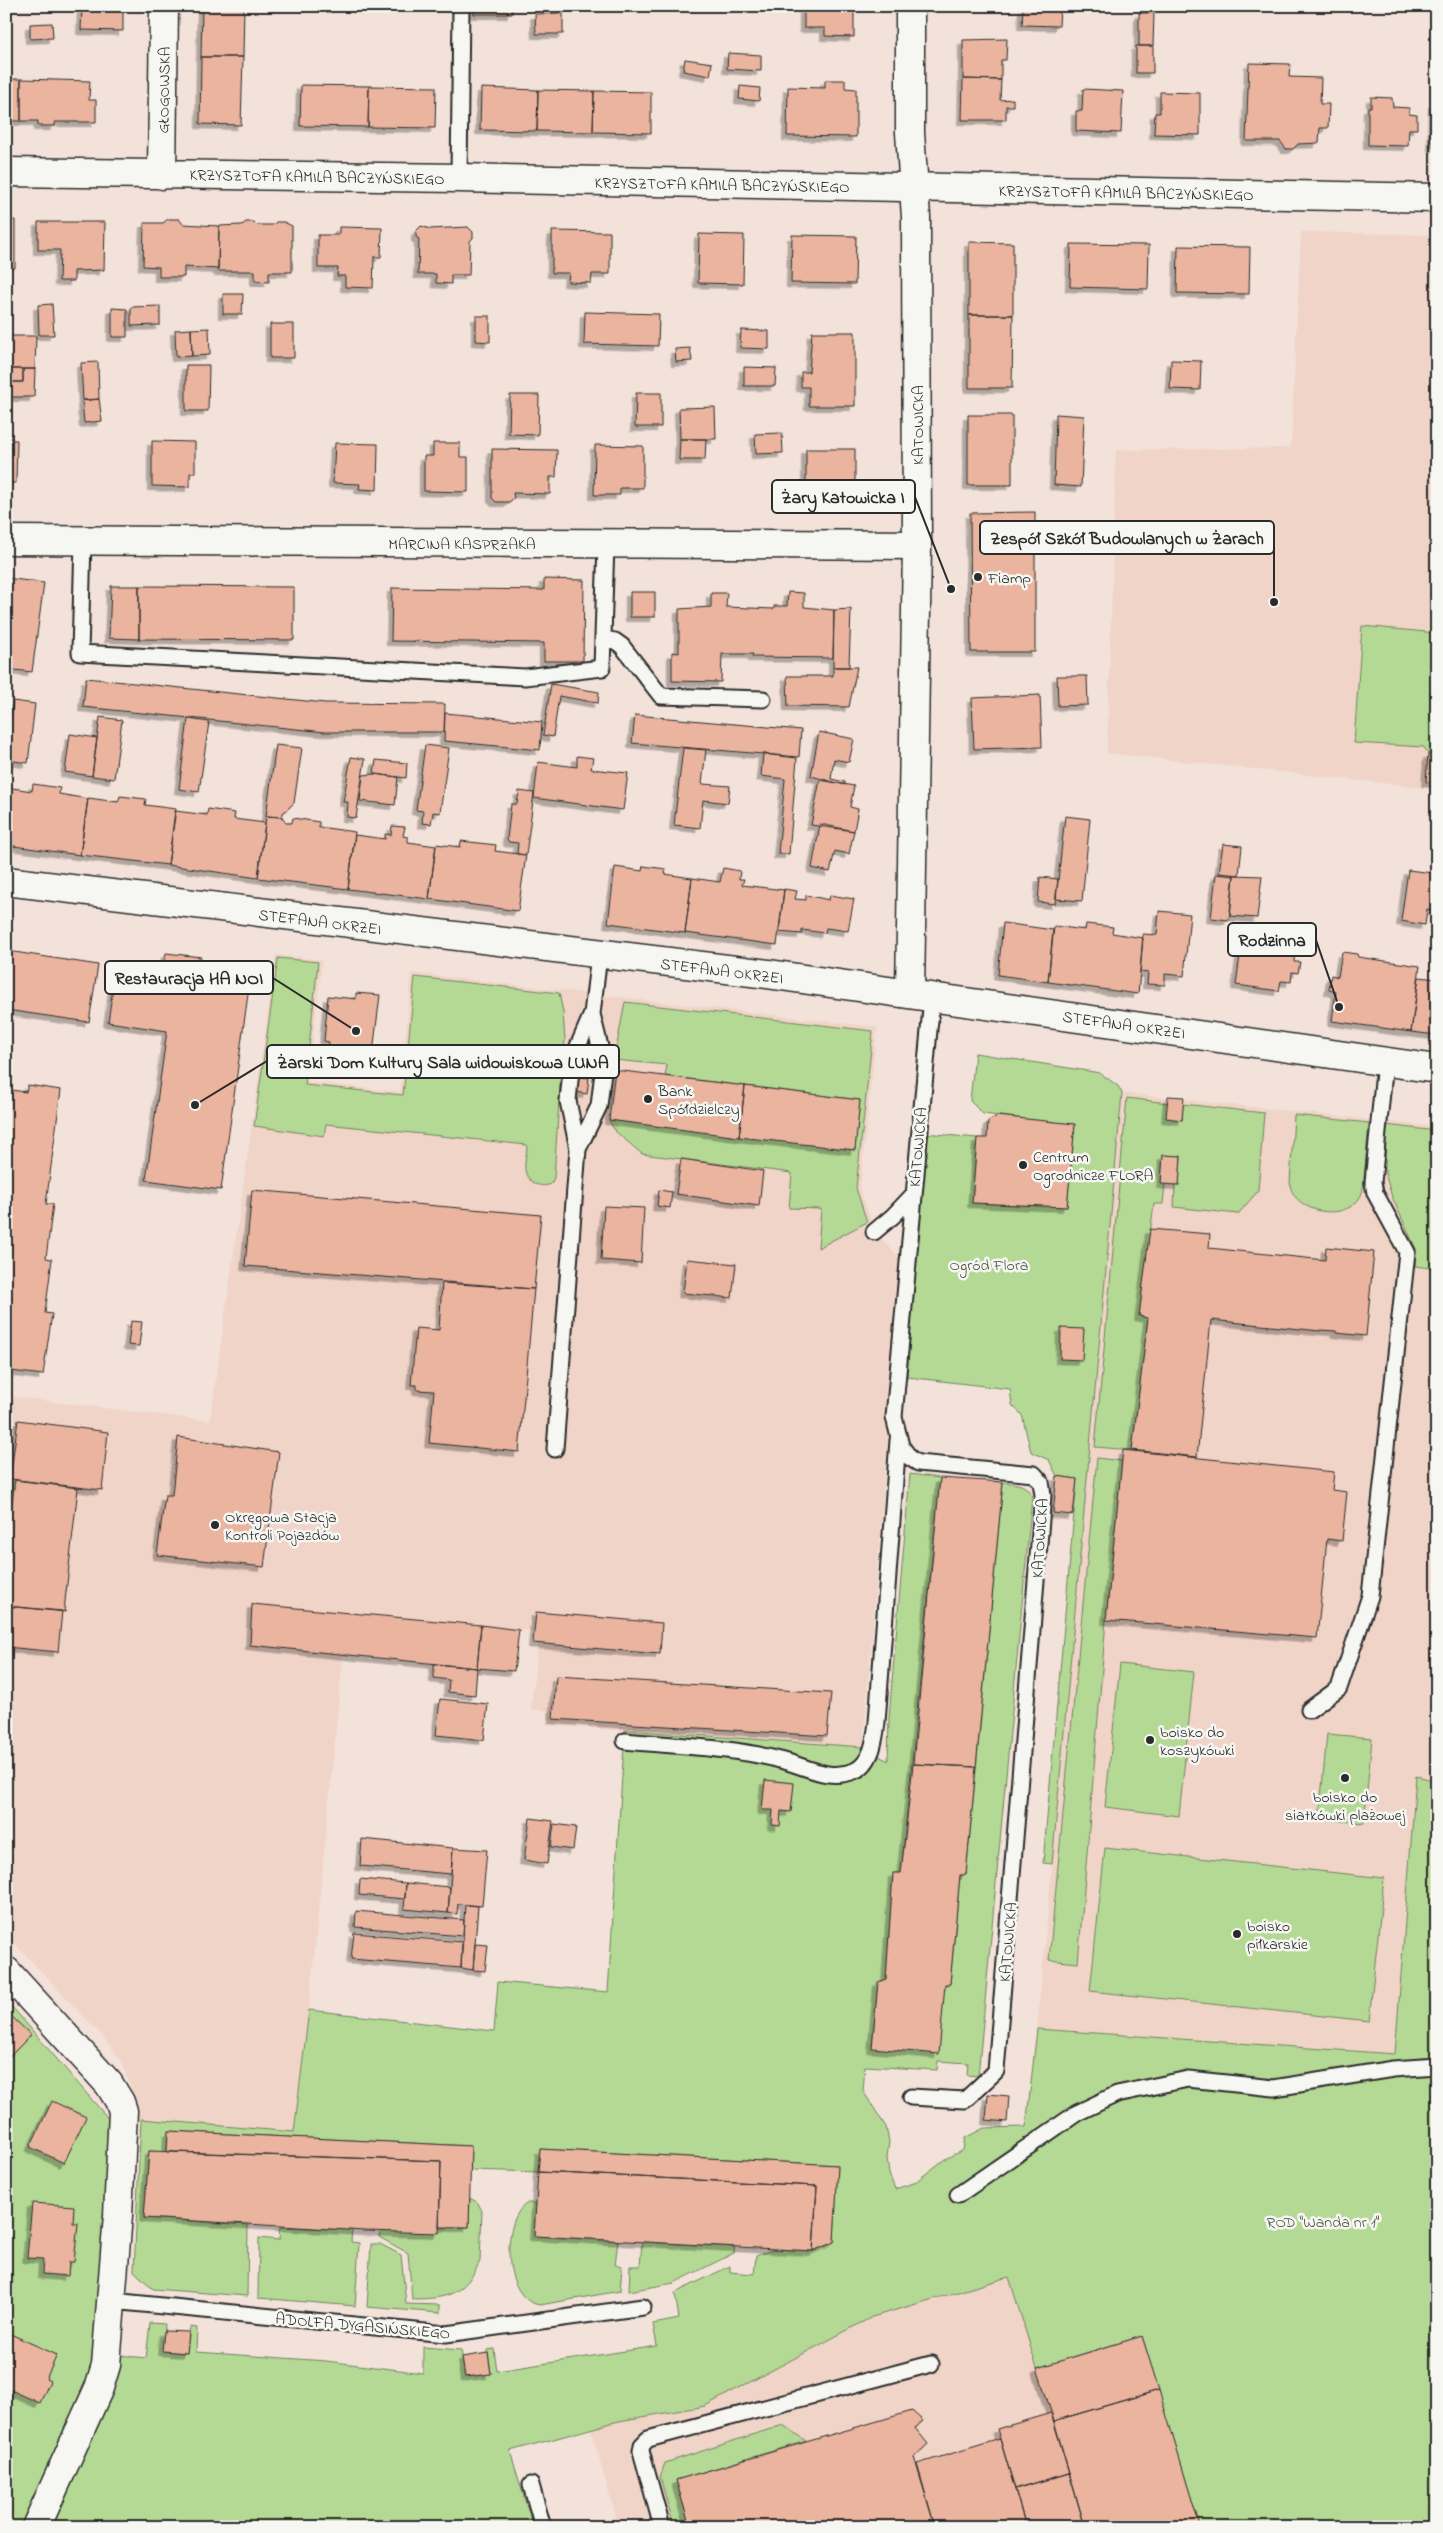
<svg xmlns="http://www.w3.org/2000/svg" width="1443" height="2533" font-family="'Indie Flower',sans-serif">
<defs>
<filter id="shadow"><feDropShadow dx="-4.5" dy="4.5" stdDeviation="0" flood-color="#0004"/></filter>
</defs>
<rect width="100%" height="100%" fill="#f2e2d9"/>
<filter id="ink" filterUnits="userSpaceOnUse"><feTurbulence type="fractalNoise" baseFrequency=".02" numOctaves="2"/><feDisplacementMap in="SourceGraphic" scale="10" xChannelSelector="R" yChannelSelector="G"/><feConvolveMatrix kernelMatrix="1 2 1 2 8 2 1 2 1" color-interpolation-filters="sRGB"/></filter>
<g filter="url(#ink)">
<!-- built -->
<path fill="#f0d4c7" d="M1301 232 1437 235V789L1107 753 1116 450 1291 448Z
M276 955 322 960 308 1082 400 1092 412 973 877 1027 860 1188 874 1232 902 1260 863 1747 547 1725V1711L531 1709 538 1644 533 1643 534 1631 519 1630 514 1671 343 1655 309 2010 294 2132 131 2118V2088L122 2062 104 2038 6 1934V1396L210 1421Z
M1122 1093 1437 1127V1781L1416 1776 1395 2054 1037 2029Z
M1197 2119 1245 2527H619L580 2392Z"/>
<!-- green -->
<path fill="#b4d994" stroke="#708260" d="M1362 626 1437 633V755L1428 754 1424 747 1354 743Z
M278 958 318 962 305 1085 403 1095 415 977 559 993 563 1012 565 1041 561 1069 554 1178 551 1184C540 1189 527 1182 525 1170 524 1162 527 1153 527 1145L326 1124 324 1136 254 1126Z
M625 1002 873 1031 856 1188 867 1222 818 1248 821 1209 789 1208 792 1173 642 1154 615 1131 609 1120 855 1150 860 1100 665 1076 667 1065 614 1060Z
M975 1053 1100 1073 1118 1086 1122 1093 1052 1864 1043 1863 1077 1479 1057 1476 1049 1460 1031 1452 1022 1415 1012 1405 1010 1389 907 1377 925 1133 977 1138 972 1203 1067 1207 1075 1125 983 1114 970 1101Z
M1127 1098 1168 1103 1167 1118 1182 1120 1183 1104 1264 1113 1258 1191 1238 1214 1174 1207 1175 1185H1179L1181 1157 1163 1155 1161 1183 1165 1184 1163 1204H1154L1139 1316 1148 1318 1132 1450 1095 1447Z
M1294 1115 1369 1123 1363 1189C1356 1224 1294 1216 1290 1184Z
M1386 1125 1437 1131V1269L1415 1266 1416 1249 1392 1197 1385 1173Z
M1097 1458 1122 1461 1106 1620 1078 1963 1049 1960Z
M910 1474 940 1478 901 1873H893L886 1979 878 1983 872 2047 945 1984H950L960 1875H966L1003 1482C1017 1484 1027 1483 1032 1497L978 2076 967 2075 968 2063 938 2061 937 2070 865 2066 863 2091 886 2127 889 2142 887 2157 889 2174 895 2189 914 2183 945 2159 963 2150 965 2138 984 2128 1026 2127 1037 2029 1395 2054 1416 1776 1437 1781V2527H1200L1142 2336 1037 2368 1009 2277 872 2317 705 2406 619 2421 510 2451 533 2527H47L119 2355 146 2358 150 2323 165 2324 163 2351 187 2353 190 2327 197 2328 196 2352 326 2361 423 2373V2347L461 2350 465 2377 491 2374 488 2350 494 2349 497 2371 657 2346 653 2324 679 2319 675 2293 730 2266V2272L754 2274 756 2256 774 2249 813 2251 834 2242 838 2165 540 2149 538 2172 470 2170 471 2146 168 2131 167 2152 149 2151 144 2218 248 2225 247 2296 153 2289 134 2271 141 2119 294 2132 309 2010 494 2031 498 1982 608 1992 625 1730 863 1747 888 1761 889 1717Z
M1120 1664 1194 1672 1179 1816 1105 1807Z
M1327 1734 1372 1738 1364 1823 1319 1819Z
M1105 1848 1384 1878 1369 2021 1090 1991Z
M6 2000 112 2123 91 2371 20 2527H6Z
M470 2198 478 2203 482 2211 480 2261C465 2295 446 2299 412 2299L408 2253 379 2237 380 2231 469 2227Z
M528 2203H536L534 2236 618 2241 615 2265 622 2266 620 2291 540 2305C501 2300 501 2216 528 2203Z
M280 2227 352 2230 351 2242 359 2243 355 2306 258 2298 259 2238 279 2240Z
M642 2242 735 2247 734 2253 674 2283 629 2291 630 2266H640Z
M371 2244H380L401 2255 406 2304 440 2305V2313L367 2307Z
M783 2425 806 2441 676 2480 690 2527H674L660 2477 665 2463Z"/>
<!-- building -->
<path fill="#eab49e" stroke="#2b2b2b" filter="url(#shadow)" d="M82 6H123V31L81 30Z
M202 6H244L243 57H201Z
M474 6H512V14H474Z
M804 6H854V37L825 36V28H804Z
M1023 7 1060 8 1059 26 1022 25Z
M563 13V34H536L535 14Z
M1139 13H1154L1153 46H1139Z
M52 23 53 38 30 39V24Z
M1007 39 1006 60H1001V80L963 79V40Z
M1136 46H1153V73H1136Z
M728 53 761 55V71L727 69Z
M201 57H243L241 125 200 124Z
M685 59 712 63 710 76 683 71Z
M1249 63 1290 64 1289 77 1321 78 1320 104H1329L1328 128H1320L1319 143 1298 144 1293 149H1286L1280 141H1246Z
M6 79H21V121H6Z
M21 79 90 81 89 100H96V122H55V126H38V121H21Z
M963 79 1001 80 1000 100 1013 99V106H1006V120H962Z
M825 80H845V88L856 89V137L787 136 788 87 825 88Z
M301 85 369 86 368 127 300 126Z
M369 86 436 87 435 128 368 127Z
M740 86 760 88 759 101 739 99Z
M481 88 538 90 537 131 480 130Z
M1083 89 1123 91 1121 133 1076 131V111H1082Z
M538 90 594 91 593 132 537 131Z
M594 91 651 92V133L593 132Z
M1160 92 1200 93V135L1154 134 1155 113H1160Z
M1371 97 1392 98 1393 107 1410 108 1409 114 1417 115V129H1409L1408 146 1368 145V107H1371Z
M1433 103H1437V147H1432Z
M168 219H179L183 224 219 226 218 269 184 267V277H159V267L143 266 144 223H163Z
M6 220H15V268H6Z
M38 222H105L104 270 74 271V281H59L60 250H38Z
M246 222H254L257 225H273L276 222H284L292 226V272H269V282L255 281V271H218L219 226 242 225Z
M421 226 430 229 468 227 473 232V238L470 241 469 275H451V284L436 283V274H418L419 239 416 237V231Z
M339 227 382 228 381 257H374L373 288 345 287V276H337L338 268H318V235H339Z
M552 231 610 232V274H592L591 283 568 282 569 273H552Z
M699 234 744 235 743 284 698 283Z
M792 235 856 236 855 284 791 283Z
M969 242 1013 243V315H969Z
M1071 244 1149 245 1148 289 1070 287Z
M1178 246 1250 247 1249 294 1177 293Z
M223 294H243L242 314H223Z
M52 304 54 335H39L38 305Z
M160 306V325L131 326V307Z
M112 308 127 309V337H112Z
M585 312 659 314 658 346 584 344Z
M969 315H1013L1012 388H969Z
M476 316H490V342L476 341Z
M270 324H294V358H270Z
M209 328 210 355 192 356 191 329Z
M191 329 192 356 176 357 175 330Z
M741 330 769 331V349L740 348Z
M812 332H855V406H809V387H801V372H809Z
M6 336H36L35 369H6Z
M690 348 692 361 676 362 675 349Z
M1171 360 1201 361 1200 390 1170 389Z
M98 362 99 399 83 400 81 363Z
M186 365H209L208 411H186Z
M744 367 776 368 775 386H744Z
M6 369H23V382H6Z
M23 369H35L34 397H6V382H23Z
M636 393H661V427H635Z
M510 395H539L538 435 509 434Z
M99 399 102 421 84 423 82 401Z
M715 407 716 439H680L679 408Z
M1056 414 1084 416 1081 487 1054 485Z
M968 415H1012V485H968Z
M782 433 783 453 756 454 755 434Z
M680 439H706L705 460H679Z
M6 440H17L16 483H6Z
M152 441 195 442V473H190V487L152 486Z
M335 443 378 444 377 490 359 489 360 484 333 483Z
M433 443H460V457H468V492L424 491V456H433Z
M595 445 643 446V488H620V495H594Z
M492 449 557 450 556 477H550V494L513 493 514 498 509 502H496L492 498Z
M806 449H855V497H806Z
M1035 512V652H971L970 513Z
M6 578 44 583 32 672 6 669Z
M544 579 584 580 583 661H544V643L391 641 392 588 544 590Z
M111 586H139V639L109 638Z
M139 586 294 587V640L139 639Z
M630 592H655V617H630Z
M788 592 804 593V607L834 610 833 658 752 657 753 654H722L721 682 672 681V652L679 653V609L711 607V593H727L726 607 774 609V606H787Z
M851 609 849 667H833L834 610Z
M833 667H857L849 707 788 706 787 676H833Z
M1057 676H1087L1088 705 1058 706Z
M86 678 325 703 445 704 444 732H325L83 707Z
M551 684 599 692 598 703 559 696 553 737 543 735Z
M1040 695 1042 747 974 749 972 698Z
M13 701 35 704 28 763 6 760Z
M445 713 542 722 540 750 444 741Z
M635 715 801 730 799 757 632 743Z
M100 717 122 720 114 779 92 776Z
M188 719 209 722 199 792 179 789Z
M819 732 854 739 849 762 834 759 831 779 845 782V785L811 776Z
M70 734 97 738 92 776 65 772Z
M276 745 302 748 294 803 283 813 282 817 266 816Z
M425 745 449 748 440 813 433 812 431 824 422 823 423 811 416 810Z
M683 748 706 750 702 784 730 786 728 803 703 800 700 828 674 825Z
M763 754 797 758 789 854H778L785 779 761 776Z
M1428 754 1437 755V783L1426 782Z
M577 756 593 758 591 769 628 773 623 810 534 798 538 762 577 767Z
M351 757 365 759 356 818 347 817 348 802H343Z
M376 760 407 763 406 778 374 774Z
M374 774 398 777 395 805 360 801 363 775Z
M820 780 854 786 850 807 858 809 854 831 811 825Z
M33 784 60 788 59 794 88 799 80 855 6 845V787L32 791Z
M519 791 534 793 526 855 517 854 518 843 509 842 507 839 511 804H517Z
M120 796 146 799 145 805 176 809 168 865 80 855 88 798 118 802Z
M208 809 235 813 234 819 265 823 258 878 168 865 175 811 207 815Z
M266 816 282 817 286 823H292L293 818 319 822V827L355 832 348 889 258 878Z
M1065 816 1090 819 1082 901 1056 899Z
M820 824 854 831 849 854 835 851 830 872 812 868Z
M392 826 405 827 403 836 408 837V842L436 846 429 899 348 889 355 835 385 839V834L391 835Z
M461 841 496 845 495 851 526 855 518 911 429 899 436 844 460 847Z
M1223 844 1242 846 1239 875 1219 873Z
M643 866 666 869 665 874 692 878 685 933 608 923 615 867 642 871Z
M723 868 740 871 739 879H744L742 885 784 890 777 945 685 933 692 878 720 882Z
M1408 870 1433 873 1431 881 1437 882V911L1427 909 1425 925 1401 921Z
M1216 874 1234 876 1229 920 1211 918Z
M1234 875 1262 876 1257 918 1230 916Z
M1040 877 1058 879 1055 904 1038 902Z
M784 889 797 891 795 899 806 900V895L829 900 830 895 854 899 848 931 826 928 825 933 802 930V934L779 932Z
M1159 911 1190 914 1184 976 1165 974V985L1147 984 1148 973 1140 972 1143 934 1157 935Z
M1003 923 1053 930 1048 982 998 975Z
M1086 924 1113 927 1112 933 1143 938 1138 994 1048 982 1054 926 1085 930Z
M1243 933 1287 938 1285 948 1295 950 1294 962H1300L1298 973 1292 972 1291 982 1281 981 1279 991 1236 985Z
M8 951 98 965 89 1022 6 1010Z
M1342 952 1357 954 1358 957 1420 966 1411 1032 1332 1021 1336 992 1329 990 1331 975 1338 977Z
M166 953 201 957 198 980 249 987 221 1190 146 1180 167 1031 108 1022 116 967 162 973Z
M1419 977 1437 979V1035L1411 1032Z
M356 993 380 995 371 1069 332 1066 334 1051 328 1050 329 1042 324 1041 328 996 356 999Z
M615 1070 745 1086 739 1137 609 1120Z
M578 1077 589 1078 587 1094 576 1092Z
M28 1085 61 1090 46 1204H53L46 1258 52 1259 45 1313 52 1314 43 1375 11 1371V1365L6 1364V1149L9 1129 6 1128V1125L11 1090 26 1092Z
M745 1086 860 1100 855 1150 739 1137Z
M1168 1096 1184 1097 1182 1120 1166 1118Z
M997 1116 1075 1124 1067 1207 972 1203 977 1138H987L988 1121Z
M1163 1155 1181 1156 1179 1185 1161 1184Z
M681 1159 763 1171 759 1206 676 1194Z
M252 1190 541 1215 534 1289 245 1266Z
M659 1190 672 1192 670 1208 657 1206Z
M604 1206 644 1208 641 1263 601 1260Z
M1150 1229 1210 1234 1209 1248 1325 1260 1326 1247 1374 1252 1366 1336 1336 1333V1331L1320 1330V1331L1211 1320 1197 1457 1132 1450 1148 1318 1139 1316Z
M687 1259 736 1264 732 1298 683 1293Z
M442 1283 534 1289 519 1452 429 1443 434 1391 417 1390V1385H411L416 1328 439 1330Z
M131 1321 142 1322 139 1346 128 1345Z
M1061 1328 1084 1329 1082 1360 1060 1359Z
M18 1420 108 1432 102 1490 10 1479Z
M178 1437 279 1452 264 1567 157 1555 165 1495H172Z
M1123 1450 1334 1472 1332 1490 1347 1492 1342 1541 1327 1539 1317 1638 1106 1620Z
M1057 1476 1077 1479 1073 1515 1053 1513Z
M940 1478 1003 1482 976 1767 913 1764Z
M15 1480 78 1488 64 1610 66 1612 6 1606V1548Z
M252 1604 481 1625 477 1668 250 1645Z
M6 1606 62 1611 58 1652 6 1647Z
M536 1612 662 1623 660 1654 533 1643Z
M481 1625 519 1630 514 1671 477 1668Z
M434 1664 477 1668 475 1695 448 1692 449 1680 434 1678Z
M556 1676 831 1693 827 1736 553 1719Z
M440 1699 488 1704 484 1740 436 1735Z
M913 1764 976 1767 966 1875H960L950 1984H945L939 2054 872 2048 878 1982 886 1979 893 1873H901Z
M765 1780 794 1783 791 1812 781 1811 780 1826 772 1825 773 1810H762Z
M530 1818 553 1821 547 1864 524 1860Z
M554 1824 576 1827 573 1850 551 1847Z
M362 1839 453 1848 451 1874 360 1866Z
M453 1848 487 1850 482 1906 458 1904 457 1914 448 1913Z
M360 1879 406 1883 405 1899 359 1895Z
M406 1883 450 1887 448 1913 404 1909Z
M465 1905 478 1906 473 1970 461 1968Z
M356 1911 464 1920 463 1936 355 1927Z
M354 1933 462 1942 461 1968 351 1959Z
M475 1944 488 1945 485 1971 473 1970Z
M6 2011 31 2035 10 2056 6 2052Z
M988 2094 1009 2096 1007 2122 986 2120Z
M52 2101 86 2117 64 2163 30 2147Z
M168 2131 471 2146 469 2227H439L441 2161 167 2152Z
M540 2149 838 2165 834 2242 813 2251 817 2186 538 2172Z
M149 2151 441 2161 439 2233 365 2231 144 2218Z
M538 2172 817 2186 813 2251 534 2236Z
M32 2203 74 2206 73 2223H78L74 2262H69L68 2276 42 2274 43 2259 27 2258Z
M164 2331 189 2332 187 2353 162 2351Z
M6 2332 57 2355 46 2379 50 2381 40 2403 6 2388Z
M1142 2336 1159 2390 1054 2421 1037 2368Z
M488 2353 491 2374 465 2377 462 2357Z
M1159 2390 1200 2527H1085L1054 2421Z
M912 2411 923 2421 915 2428 928 2444 914 2457 935 2527H690L676 2480Z
M1051 2413 1069 2473 1015 2489 997 2429Z
M1000 2439 1026 2527H935L917 2464Z
M1069 2473 1085 2527H1026L1015 2489Z"/>
<g fill="none" stroke-linecap="round" stroke-linejoin="round">
<!-- service casing -->
<g stroke="#2b2b2b" stroke-width="19">
<path id="service" d="M459 178 461 6
M83 541 80 653 525 677 602 668 606 543
M603 639 615 641 622 646 661 696 763 699
M578 1149 599 1106 604 1063 592 1014
M874 1232 893 1216 913 1195
M555 1449 578 1149 568 1101 572 1060 592 1014 599 955
M1309 1710 1339 1688 1370 1596 1407 1252 1375 1193 1373 1182 1385 1062
M625 1741C677 1746 733 1747 784 1761 807 1767 829 1781 854 1771 872 1764 875 1739 877 1722L898 1440
M911 2097 965 2100 996 2071 1043 1495 1041 1482 1034 1474 918 1463 910 1458 901 1446 894 1417 932 997
M958 2195 1077 2113 1117 2094 1188 2079 1274 2088 1393 2069 1437 2066
M112 2301 446 2334 643 2307
M531 2485 543 2527
M662 2527 641 2451 642 2445 648 2439 931 2364"/>
</g>
<!-- minor casing -->
<g stroke="#2b2b2b" stroke-width="31">
<path id="minor" d="M6 172 459 178 1437 198
M162 175 164 6
M6 540 917 545
M6 1971 109 2084 120 2102 123 2111 118 2215 106 2365 99 2388 36 2527"/>
</g>
<!-- tertiary casing -->
<g stroke="#2b2b2b" stroke-width="31">
<path id="tertiary" d="M6 881 768 974 1437 1069
M910 994 917 545 916 217 910 133V6"/>
</g>
<!-- service -->
<use href="#service" stroke="#f6f6f2" stroke-width="15"/>
<!-- minor -->
<use href="#minor" stroke="#f6f6f2" stroke-width="28"/>
<!-- tertiary -->
<use href="#tertiary" stroke="#f6f6f2" stroke-width="28"/>
</g>
</g>
<!-- markers -->
<g fill="#2b2b2b" stroke="#f6f6f2" stroke-width="2">
<circle cx="978" cy="577" r="5"/>
<circle cx="648" cy="1099" r="5"/>
<circle cx="1023" cy="1165" r="5"/>
<circle cx="215" cy="1525" r="5"/>
<circle cx="1150" cy="1740" r="5"/>
<circle cx="1345" cy="1778" r="5"/>
<circle cx="1237" cy="1934" r="5"/>
</g>
<g text-anchor="middle" stroke-width="5" stroke-linejoin="round" paint-order="stroke">
<!-- street labels -->
<g font-size="16" fill="#2b2b2b" stroke="#f6f6f2">
<text transform="translate(163 90) rotate(-89)" y="6">GŁOGOWSKA</text>
<text transform="translate(317 176) rotate(1)" y="6">KRZYSZTOFA KAMILA BACZYŃSKIEGO</text>
<text transform="translate(722 184) rotate(1)" y="6">KRZYSZTOFA KAMILA BACZYŃSKIEGO</text>
<text transform="translate(1126 192) rotate(1)" y="6">KRZYSZTOFA KAMILA BACZYŃSKIEGO</text>
<text transform="translate(917 425) rotate(-90)" y="6">KATOWICKA</text>
<text x="462" y="549">MARCINA KASPRZAKA</text>
<text transform="translate(320 921) rotate(7)" y="6">STEFANA OKRZEI</text>
<text transform="translate(722 970) rotate(7)" y="6">STEFANA OKRZEI</text>
<text transform="translate(1124 1024) rotate(8)" y="6">STEFANA OKRZEI</text>
<text transform="translate(917 1147) rotate(-85)" y="6">KATOWICKA</text>
<text transform="translate(1039 1538) rotate(-86)" y="6">KATOWICKA</text>
<text transform="translate(1007 1942) rotate(-85)" y="6">KATOWICKA</text>
<text transform="translate(363 2325) rotate(5)" y="6">ADOLFA DYGASIŃSKIEGO</text>
</g>
<!-- poi labels -->
<g font-size="16" fill="#2b2b2b" stroke="#f6f6f2" text-anchor="start">
<text x="988" y="583">Fiamp</text>
<text x="658" y="1096">Bank<tspan x="658" dy="18">Spółdzielczy</tspan></text>
<text x="1033" y="1162">Centrum<tspan x="1033" dy="18">Ogrodnicze FLORA</tspan></text>
<text x="225" y="1522">Okręgowa Stacja<tspan x="225" dy="18">Kontroli Pojazdów</tspan></text>
<text x="1160" y="1737">boisko do<tspan x="1160" dy="18">koszykówki</tspan></text>
<text x="1345" y="1802" text-anchor="middle">boisko do<tspan x="1345" dy="18">siatkówki plażowej</tspan></text>
<text x="1247" y="1931">boisko<tspan x="1247" dy="18">piłkarskie</tspan></text>
</g>
<!-- park labels -->
<g font-size="16" fill="#4d5645" stroke="#f6f6f2">
<text x="989" y="1270">Ogród Flora</text>
<text x="1323" y="2227">ROD "Wanda nr 1"</text>
</g>
</g>
<!-- callouts -->
<path fill="none" stroke="#2b2b2b" stroke-width="2" d="M951 589L915 497M1274 602L1274 538M1339 1007L1316 940M356 1031L273 978M195 1105L267 1061"/>
<g fill="#2b2b2b" stroke="#f6f6f2" stroke-width="2">
<circle cx="951" cy="589" r="5"/>
<circle cx="1274" cy="602" r="5"/>
<circle cx="1339" cy="1007" r="5"/>
<circle cx="356" cy="1031" r="5"/>
<circle cx="195" cy="1105" r="5"/>
</g>
<g fill="#f6f6f2" stroke="#2b2b2b" stroke-width="2">
<rect x="772" y="480" width="143" height="33" rx="5"/>
<rect x="980" y="521" width="294" height="33" rx="5"/>
<rect x="1228" y="923" width="88" height="33" rx="5"/>
<rect x="105" y="961" width="168" height="33" rx="5"/>
<rect x="267" y="1045" width="352" height="33" rx="5"/>
</g>
<g font-size="18" text-anchor="middle" font-weight="bold" fill="#2b2b2b">
<text x="843" y="503">Żary Katowicka I</text>
<text x="1127" y="544">Zespół Szkół Budowlanych w Żarach</text>
<text x="1272" y="946">Rodzinna</text>
<text x="189" y="984">Restauracja HA NOI</text>
<text x="443" y="1068">Żarski Dom Kultury Sala widowiskowa LUNA</text>
</g>
<!-- margin -->
<rect width="1443" height="2533" fill="none" stroke="#f6f6f2" stroke-width="25"/>
<rect x="12" y="12" width="1418" height="2508" fill="none" stroke="#2b2b2b" stroke-width="2" filter="url(#ink)"/>
</svg>
